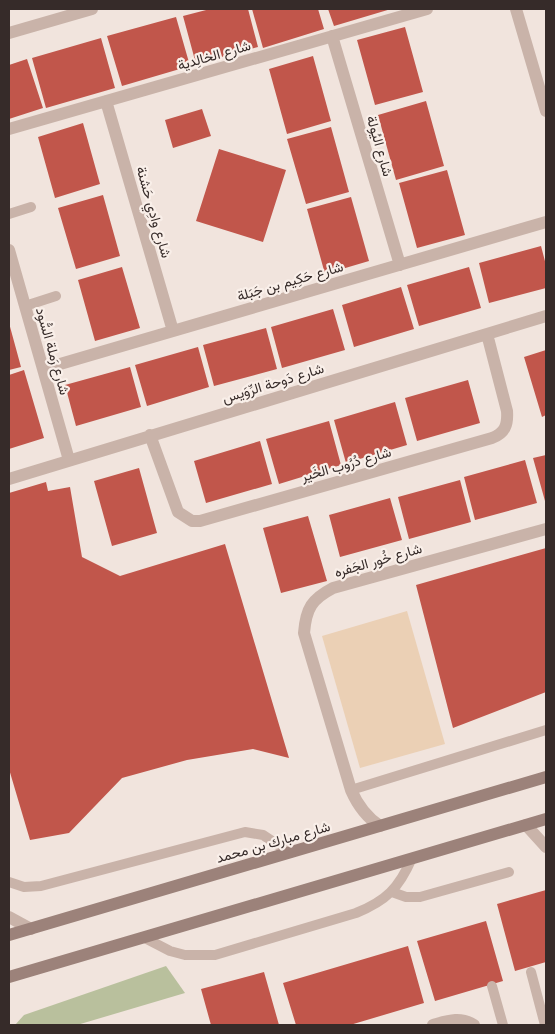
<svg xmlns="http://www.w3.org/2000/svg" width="555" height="1034" font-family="'Open Sans',Vazirmatn,sans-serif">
<rect width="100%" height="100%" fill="#f1e4dd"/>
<!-- green -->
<path fill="#b9c09d" d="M166 966 185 993 77 1025H15L24 1015Z"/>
<!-- sand -->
<path fill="#ebd0b5" d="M407 611 445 744 360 768 322 636Z"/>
<!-- building -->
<path fill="#c1564b" d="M210 9H248L258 47 196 64 183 16Z
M252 9H318L324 29 263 48Z
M328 9H391L334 26Z
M176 17 190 66 122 86 107 36Z
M405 27 423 92 375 105 357 40Z
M101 38 115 88 46 108 32 58Z
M313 56 331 121 287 134 269 69Z
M27 59 43 108 9 119V65Z
M426 101 444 166 396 180 378 115Z
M202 109 211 136 173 148 165 120Z
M83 123 100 184 55 198 38 137Z
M331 127 349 192 306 204 287 139Z
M219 149 286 170 263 242 196 221Z
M447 170 465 235 417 248 399 183Z
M103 195 120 256 76 269 58 208Z
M351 197 369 261 325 274 307 209Z
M541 246 546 265V288L489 303 479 263Z
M122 267 140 328 95 341 78 280Z
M469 267 481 308 419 326 407 285Z
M401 287 414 329 354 347 342 305Z
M333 309 345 350 282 368 271 327Z
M9 323 21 367 9 370Z
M266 328 277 369 214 386 203 345Z
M198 347 209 387 147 406 135 365Z
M546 350V415L542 417 524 357Z
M130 367 141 407 76 426 65 385Z
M24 370 44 438 9 449V375Z
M468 380 480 423 417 441 405 398Z
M395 402 407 445 346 463 334 420Z
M329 421 341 465 279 484 266 439Z
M260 441 272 484 206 503 194 461Z
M546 455V500L545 501 533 458Z
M525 460 537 503 475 520 464 477Z
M139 468 157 533 112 546 94 481Z
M460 480 471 522 409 539 398 497Z
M46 482 48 491 70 487 82 557 120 576 225 544 289 758 253 749 187 760 122 778 69 833 30 840 9 769V493Z
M390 498 402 540 340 557 329 515Z
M308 516 327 581 281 593 263 528Z
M546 548V692L453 728 416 585Z
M546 890V962L515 971 497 904Z
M486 921 503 981 435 1001 417 941Z
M408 946 424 1003 350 1025H296L283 983Z
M264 972 279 1025H211L201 989Z"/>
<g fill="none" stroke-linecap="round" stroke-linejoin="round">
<!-- lane -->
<path stroke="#c9b3a9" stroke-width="10" d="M9 214 31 207
M25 306 56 296
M351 790 546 730
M9 882 24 887 41 886 245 832 263 835 290 853
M392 892 406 897H420L509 872
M143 937 170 951 185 955H215L356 913C386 901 399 888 412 858
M531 972 545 1025
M492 986 503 1025"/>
<!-- street -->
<path stroke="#c9b3a9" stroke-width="12" d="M516 9 546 111
M9 33 92 9
M332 36 400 265
M106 101 173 331
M9 129 427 9
M9 250 69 460
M43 369 546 222
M150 435 178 512 192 521H200L492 438C505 433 508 425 507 411L487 334
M9 479 546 316
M526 825 546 847
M380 826C366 817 358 806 351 790L304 633C306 608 312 599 333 588L546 529
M9 917 31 929
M433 1025C447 1021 460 1016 474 1025"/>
<!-- secondary -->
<path stroke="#9c827a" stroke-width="12" d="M9 935 546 777
M9 977 546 819"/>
</g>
<g text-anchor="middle" stroke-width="4.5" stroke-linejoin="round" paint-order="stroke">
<!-- street labels -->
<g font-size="14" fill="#362b29" stroke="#f9efe9">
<text transform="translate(214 55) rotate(-16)" y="5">شارع الخالِدية</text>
<text transform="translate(380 146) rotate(74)" y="5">شارع اليُولة</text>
<text transform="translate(154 212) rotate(74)" y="5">شارع وادِي حَشنة</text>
<text transform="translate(290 281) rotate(-16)" y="5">شارع حَكِيم بن جَبَلة</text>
<text transform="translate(53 351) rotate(74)" y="5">شارع رَملة السُّود</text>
<text transform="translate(273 383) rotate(-17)" y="5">شارع دَوحة الرِّوَيس</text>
<text transform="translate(346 464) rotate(-16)" y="5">شارع دُرُوب الخَير</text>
<text transform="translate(378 560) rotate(-16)" y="5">شارع خُور الجَفره</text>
<text transform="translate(273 842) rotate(-16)" y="5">شارع مبارك بن محمد</text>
</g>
</g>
<!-- border -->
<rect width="555" height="1034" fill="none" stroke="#362b29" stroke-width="20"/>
</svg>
